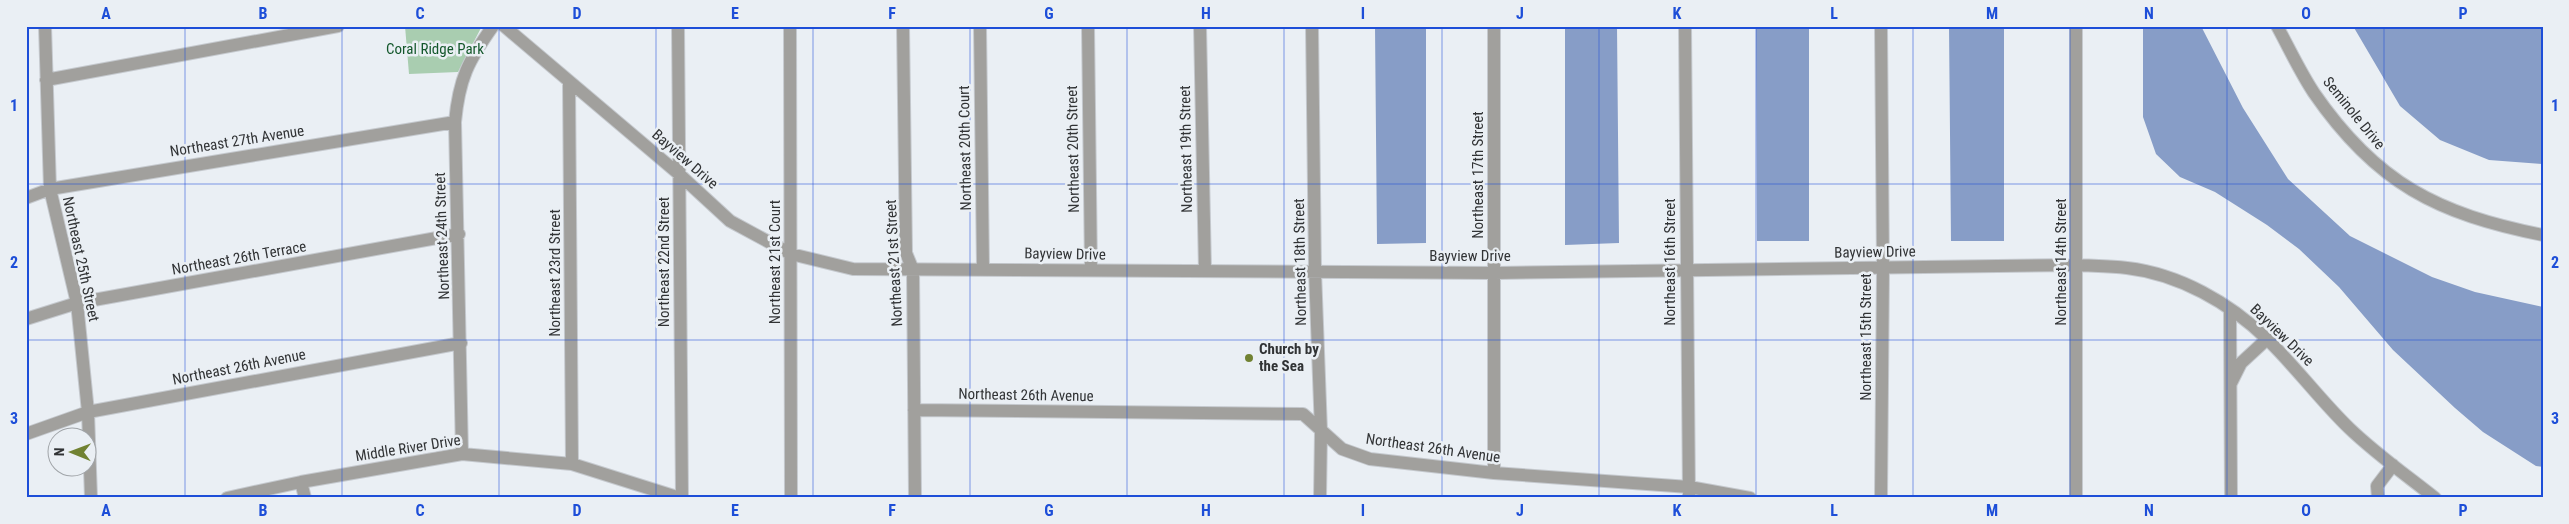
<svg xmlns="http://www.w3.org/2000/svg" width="2569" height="524" font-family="'Roboto Condensed',sans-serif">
<rect width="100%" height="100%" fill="#eaeff4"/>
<!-- green -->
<path fill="#a9cdb0" d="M405 26H482L458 72 409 74Z"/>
<!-- water -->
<path fill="#879dc7" d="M1375 26H1426V243L1377 244Z
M1565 26H1617L1619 243 1565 245Z
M1756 26H1809V241H1757Z
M1949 26H2004V241H1951Z
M2143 26H2201L2243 108 2288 179 2350 236 2432 277 2475 292 2543 307V467L2536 466 2483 432 2455 408 2393 350 2339 287 2299 249 2267 225 2215 192 2180 177 2156 154 2143 117Z
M2353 26H2543V164L2489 160 2440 140 2400 106Z"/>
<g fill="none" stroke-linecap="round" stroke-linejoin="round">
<!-- minor casing -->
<g stroke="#c5c9ce" stroke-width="14">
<path id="minor" d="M45 26 50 189 77 303 88 412 91 498
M504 26 680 175 730 221 791 254 853 269 1495 273 2077 265C2094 266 2110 266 2127 268 2179 274 2230 303 2267 339 2296 367 2320 400 2349 428 2376 454 2406 475 2435 498
M678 26 682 498
M790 26 791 498
M903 26 906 253 913 270 915 498
M980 26 983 269
M1088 26 1091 270
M1200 26 1205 271
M1312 26 1315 271 1321 431 1320 498
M1494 26V473
M1685 26 1689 498
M1881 26 1883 268 1881 498
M2076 26V498
M2277 26C2289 48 2300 72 2314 93 2376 183 2437 214 2543 235
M46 80 338 26
M569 82 572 464
M26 198 50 189 455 122
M2230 309 2231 498
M26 319 77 303 459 234
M2231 383 2241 363 2267 339
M914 410 1303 414 1342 449 1370 459 1494 473 1689 487 1750 498
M26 434 88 412 461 343
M462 454 455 122C459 79 468 61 493 26
M301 482 305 498
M227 498 301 482 462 454 572 464 680 498
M2378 498 2377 486 2393 465"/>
</g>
<!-- minor -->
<use href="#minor" stroke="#a1a09d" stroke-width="12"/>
</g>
<!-- grid -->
<path fill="none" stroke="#1d4ed8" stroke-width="1" stroke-opacity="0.55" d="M185 26V498M342 26V498M499 26V498M656 26V498M813 26V498M970 26V498M1127 26V498M1284 26V498M1442 26V498M1599 26V498M1756 26V498M1913 26V498M2070 26V498M2227 26V498M2384 26V498M26 184H2543M26 340H2543"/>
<!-- markers -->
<circle fill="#718232" stroke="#eaeff4" stroke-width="2" cx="1249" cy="358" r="5"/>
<g text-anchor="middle" stroke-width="5" stroke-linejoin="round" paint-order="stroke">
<!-- park labels -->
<g font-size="15" fill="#13572b" stroke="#eaeff4">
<text x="435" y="54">Coral Ridge Park</text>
</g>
<!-- street labels -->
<g font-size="15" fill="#313335" stroke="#eaeff4">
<text transform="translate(2354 113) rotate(51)" y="5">Seminole Drive</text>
<text transform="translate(237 141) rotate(-9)" y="5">Northeast 27th Avenue</text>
<text transform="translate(965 148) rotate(-91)" y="5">Northeast 20th Court</text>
<text transform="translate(1073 149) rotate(-91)" y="5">Northeast 20th Street</text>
<text transform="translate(1186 149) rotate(-91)" y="5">Northeast 19th Street</text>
<text transform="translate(685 159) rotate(41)" y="5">Bayview Drive</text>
<text transform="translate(1478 175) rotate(-90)" y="5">Northeast 17th Street</text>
<text transform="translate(442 236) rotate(-92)" y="5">Northeast 24th Street</text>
<text transform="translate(1875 252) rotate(-1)" y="5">Bayview Drive</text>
<text transform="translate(1065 254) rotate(1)" y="5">Bayview Drive</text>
<text x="1470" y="261">Bayview Drive</text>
<text transform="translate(239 258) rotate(-10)" y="5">Northeast 26th Terrace</text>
<text transform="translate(81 259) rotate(78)" y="5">Northeast 25th Street</text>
<text transform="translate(664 262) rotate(-90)" y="5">Northeast 22nd Street</text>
<text transform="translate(775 262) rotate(-90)" y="5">Northeast 21st Court</text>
<text transform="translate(1300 262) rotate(-91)" y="5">Northeast 18th Street</text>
<text transform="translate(1670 262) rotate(-90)" y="5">Northeast 16th Street</text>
<text transform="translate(2061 262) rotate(-90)" y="5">Northeast 14th Street</text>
<text transform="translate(894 263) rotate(-93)" y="5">Northeast 21st Street</text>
<text transform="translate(555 273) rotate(-90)" y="5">Northeast 23rd Street</text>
<text transform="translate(2282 335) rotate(44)" y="5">Bayview Drive</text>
<text transform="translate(1866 337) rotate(-90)" y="5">Northeast 15th Street</text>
<text transform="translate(239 367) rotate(-11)" y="5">Northeast 26th Avenue</text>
<text transform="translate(1026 395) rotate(1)" y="5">Northeast 26th Avenue</text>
<text transform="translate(408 448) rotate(-9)" y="5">Middle River Drive</text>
<text transform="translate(1433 448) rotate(8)" y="5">Northeast 26th Avenue</text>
</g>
<!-- poi labels -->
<g font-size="15" font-weight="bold" fill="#313335" stroke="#eaeff4" text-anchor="start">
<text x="1259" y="354">Church by<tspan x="1259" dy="17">the Sea</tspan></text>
</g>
</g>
<!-- border -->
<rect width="2569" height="524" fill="none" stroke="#eaeff4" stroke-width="55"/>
<!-- north arrow -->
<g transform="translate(72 452) rotate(271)"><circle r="24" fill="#eaeff4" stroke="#a0a4a8"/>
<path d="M0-4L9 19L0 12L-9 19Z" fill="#718232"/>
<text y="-8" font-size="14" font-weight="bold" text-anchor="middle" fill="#313335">N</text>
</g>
<rect x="28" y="28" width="2514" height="468" fill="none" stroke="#1d4ed8" stroke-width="2"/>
<g font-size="16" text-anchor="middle" font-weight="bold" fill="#1d4ed8">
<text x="106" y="19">A</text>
<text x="263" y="19">B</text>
<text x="420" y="19">C</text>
<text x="577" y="19">D</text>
<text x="735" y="19">E</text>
<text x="892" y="19">F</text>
<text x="1049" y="19">G</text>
<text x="1206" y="19">H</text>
<text x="1363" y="19">I</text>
<text x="1520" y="19">J</text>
<text x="1677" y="19">K</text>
<text x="1834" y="19">L</text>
<text x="1992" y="19">M</text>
<text x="2149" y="19">N</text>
<text x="2306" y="19">O</text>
<text x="2463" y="19">P</text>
<text x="14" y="111">1</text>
<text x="2555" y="111">1</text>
<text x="14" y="268">2</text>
<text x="2555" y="268">2</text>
<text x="14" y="424">3</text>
<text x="2555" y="424">3</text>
<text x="106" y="516">A</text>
<text x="263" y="516">B</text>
<text x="420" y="516">C</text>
<text x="577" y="516">D</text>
<text x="735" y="516">E</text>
<text x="892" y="516">F</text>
<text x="1049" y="516">G</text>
<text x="1206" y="516">H</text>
<text x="1363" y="516">I</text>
<text x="1520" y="516">J</text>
<text x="1677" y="516">K</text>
<text x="1834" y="516">L</text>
<text x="1992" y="516">M</text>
<text x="2149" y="516">N</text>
<text x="2306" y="516">O</text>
<text x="2463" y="516">P</text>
</g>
</svg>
